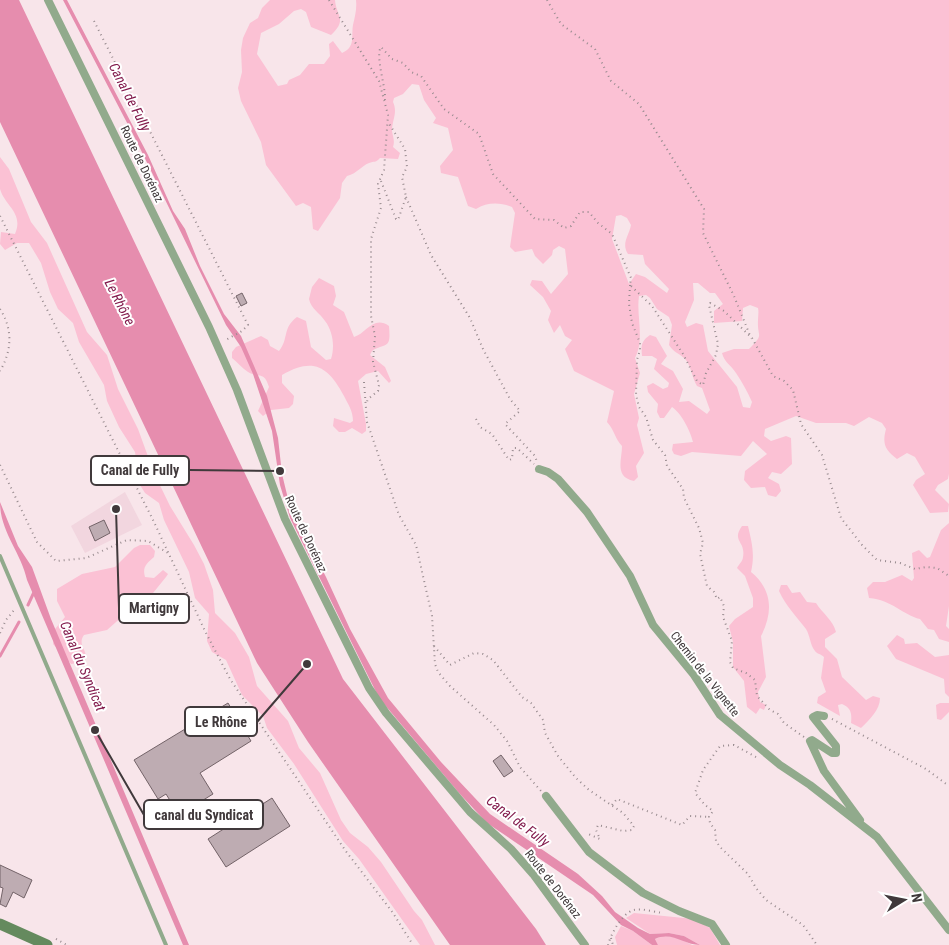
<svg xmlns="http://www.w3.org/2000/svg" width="949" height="945" font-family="'Roboto Condensed',sans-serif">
<rect width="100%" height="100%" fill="#f8e5ea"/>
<!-- built -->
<path fill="#f2d6df" d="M125 492 142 525 85 553 71 526Z"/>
<!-- green -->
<path fill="#fbc1d4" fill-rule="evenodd" d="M270 0H335C336 16 348 19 331 35L311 27 306 12 301 9 294 11 279 24 261 33 257 54 278 86 287 84 289 80 300 75 309 64H324L330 56 329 44 333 41 342 53C356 47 351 36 353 25 355 16 357 9 356 0H949V474L948 479 938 485 935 490 949 504 948 512 930 513 913 485 916 480 925 474 915 457 907 453 897 459C885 450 882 444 886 429L882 423 869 417 854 426 846 423H816L796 416 765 429 764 436 771 441 786 436 791 438 792 464 781 474 772 472 768 478 779 484 781 491 776 497 768 495 765 487 751 488 744 480 745 471 767 454 753 441 741 456 692 452 681 456 674 454 672 450 673 444 693 442C690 430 681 413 672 407L664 418H660L657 412 658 404 648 392 647 386 653 383 663 389 668 387 669 383 654 369 657 359 652 356H642C641 346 641 341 650 335L656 337 667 356 661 364 673 371 683 389 679 402 689 401 707 414 710 410 702 388 697 386C692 378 691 365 685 359 679 353 673 352 669 345L672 325 669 317 657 309 650 298 646 295 639 296C636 316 645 339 635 358L640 373 634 394 639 418 637 425 644 453 636 466 638 477 634 481C614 477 622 460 622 446 615 439 615 431 607 422L614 391 574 371 565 349 572 340 565 336 560 325 554 333 548 320 551 311 543 297 530 285 532 280 542 281 551 294 568 274 565 249 559 246 553 250 552 255 543 264 535 256 532 249 515 252 510 247 515 213 512 207C500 202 487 202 476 209L468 206 458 177 441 173 440 166 453 150 448 128 433 123 436 118 424 100 419 85 412 84 403 94 394 98 393 102C398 113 392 120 392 131 393 138 395 140 393 147L400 153 398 159 380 158C376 163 374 161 369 163 361 166 358 173 347 176L342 183 340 198 318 231 313 229 311 207 303 203 296 206 266 165 261 142 241 101 238 88 242 72 241 50 243 38 250 23 258 18 262 8ZM621 215 627 218 631 225C629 236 621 243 628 254L643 255 645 264 669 289 667 293 645 277 636 274 629 284 612 239 616 216ZM693 283H698L710 293H715L723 304 714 311V323L742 321 743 308 750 305 758 308C759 313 758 316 758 320 757 338 765 333 749 349H734L722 353C724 362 731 365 736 373 742 382 747 391 752 402L750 408 743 407 737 387 708 351 703 325 696 323 687 327 685 322 694 300Z
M0 157 9 169 31 222 47 243 87 332 107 355 118 389 138 429 154 473 170 506 194 545 204 564 213 590 215 613 235 633 249 657 257 686 288 721 299 748 320 773 341 820 350 833 368 847 381 862 414 911 422 920 435 945H420L359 859 343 841 294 764 267 728 263 716 242 695 226 660 212 652 207 641 209 614 195 598 189 572 164 520 159 503 145 493 140 485 135 452 119 427 107 401 104 385 79 342 73 323 58 309 50 292 41 263 29 243H17L5 250 0 244 1 232 15 234C24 213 5 206 0 189 0 180 0 167 0 157Z
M319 278 334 286 336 296 333 305 344 312 354 337C366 334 373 315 389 326 391 350 387 342 372 351L370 355 385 367 391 381 389 383 378 371 366 374 358 381 366 424V431L362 434 352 428 345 432H339L333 426 334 418 350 423 353 421C353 411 348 404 344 396 328 366 313 357 282 375V383L294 396 293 404 289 408 271 410 263 416 258 411 269 387C264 370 259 379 248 372 242 368 237 362 232 358V352L236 347 261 336 268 340 270 346 279 351C289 339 282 328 297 317L306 321 311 347 326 360 331 359C335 347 333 331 325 321 320 313 311 309 309 299L312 287Z
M949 523V606L946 626 949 629V642L939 639 934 630 928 629 920 619C903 615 892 600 869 598L867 588 873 582H885L902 575 912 581 914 578 912 553 919 550 927 558 930 557 941 530Z
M742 526H748C752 543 755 555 751 572 773 590 773 613 761 636L766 677 758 692 760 702 766 705 764 710 760 708 756 714 747 707 744 681 733 667V642L729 626 735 619 753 607V598L745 576 737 568C739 564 743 561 743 557 746 541 731 541 742 526Z
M140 545H150L155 551 154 557C147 563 142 567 145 577L154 578 163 570 168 574 166 577 149 598 132 608 107 630 84 635C76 646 91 652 84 662L71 664 53 644 55 629 65 617 57 601V589L82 574 115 567 134 548Z
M781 585H787L792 593 800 592 807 602 816 603C823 614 833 620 836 632L825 639V647L837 659 842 677 866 700 873 696 880 698C880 710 869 720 861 728L851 723C852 713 851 708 842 704L838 705 840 716 817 703 818 697 826 692 821 678 824 657C821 654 817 654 815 651 810 645 810 635 806 629 796 616 786 606 779 591Z
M897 635 904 639 905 644 917 643 935 657 949 655V697L945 693 944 679 896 659 887 646Z
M940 703H949V712L941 720 937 719 936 705Z
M634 913 694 919 710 928 720 945H700L684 936 669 933 650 934 626 918Z
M621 926 633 931 652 945H617L615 937Z
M663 936 677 937 692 945H658L655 939Z"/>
<!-- water -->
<path fill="#e68dae" d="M0 0H19L343 679 536 929 546 945H450L308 742 257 663 0 122Z
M63 0H67L148 155 173 211 185 229 200 266 224 314 241 336 267 396 278 438 282 474 290 507 326 577 350 629 388 698 441 762 490 814 578 874 602 896 615 912 638 928 650 934 669 933 684 936 700 945C684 945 672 931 655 939L658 945H652L633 931 621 925 593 895 487 823 459 793 379 698 290 518 280 485 272 431 253 374 241 347 226 325 137 142Z
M0 502 18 546 32 567 51 619 189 945H183L27 580C21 552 0 532 0 502Z"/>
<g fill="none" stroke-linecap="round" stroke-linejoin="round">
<!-- stream -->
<path stroke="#e68dae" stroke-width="3" d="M28 605 35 590
M0 656 19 622"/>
</g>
<!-- building -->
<path fill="#beacb2" stroke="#736368" d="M242 293 247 303 241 306 236 296Z
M104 520 110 533 95 541 89 527Z
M228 703 251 741 200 773 213 794 179 815 166 794 158 799 134 760Z
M501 755 513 771 504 777 493 761Z
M272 798 290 826 226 867 208 839Z
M0 865 32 880 24 898 13 892 6 907 0 904 3 888 0 887Z"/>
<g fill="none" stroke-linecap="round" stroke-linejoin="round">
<!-- path -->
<path stroke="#988b8f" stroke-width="2" stroke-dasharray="1 4" stroke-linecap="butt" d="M329 0 379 81 388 115 384 170 378 184 381 208 371 239V316L375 336 373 362 379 385 378 391 368 399 366 404
M547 0 561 24 595 49 611 81 639 104 704 209 703 233 734 296 751 338
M94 21 248 325 242 331 224 341
M385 100C386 87 375 56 381 47L392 59 403 63 411 72 421 76 444 109 479 134 493 174 535 219 554 220 564 228 571 226 580 212H589L598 223 612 234 631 278 630 285 652 306 683 354 697 381 703 385 706 373 716 355 718 344 709 305 710 303 724 311 752 338 773 376 784 381 793 390 801 424 822 455 841 518 862 545 877 560 900 563 915 569 926 567 937 568 949 576
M381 181 396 219 398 220 406 197 402 177 407 167 405 149 388 122
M406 197 431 255 470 318 483 349 510 399 520 411 505 424 535 456 537 462
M0 216 153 520 205 631 230 679 345 850 393 913 413 945
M630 285 629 304 632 323 640 343V350L637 360 636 395 639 407 646 417 653 440 665 455 667 466 683 489 684 498 699 528 703 543 700 554 707 586 714 592 717 599 720 597 724 606 723 617 732 641 730 662 733 668 746 673 755 680 757 696 770 710 778 714 784 723 804 737
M0 309C13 329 12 351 0 371
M364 382 367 422 399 515 416 545 432 616 435 664 438 672 450 686 494 725 507 741 520 767 541 791
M476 419 480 427 492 434 509 460 512 459 513 448H517L534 464
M0 465 37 542 56 561 86 558 127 540 148 541 168 553
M0 633 6 620 15 609
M434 646 450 665 474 653 483 654 493 660 522 697 531 703 543 720 545 733 558 756 576 778 589 790 623 813 634 826 632 830 623 831 598 825 596 830 600 839 586 833
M832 719 926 769 949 786
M756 757 734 745 720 746 703 770 695 793 705 805 713 811 709 817 710 823 715 830 716 841 720 847 748 874 756 888 766 900 803 925 817 945
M612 805 617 799 682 825 690 816 709 817
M611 938 613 945
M56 939 67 945
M608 945C611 934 622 913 634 910 642 908 654 912 663 913"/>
<!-- lane -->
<path stroke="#91aa8c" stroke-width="4" d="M0 556 166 945"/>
<!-- street -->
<path stroke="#91aa8c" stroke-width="8" d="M48 0 209 327 237 390 285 519 369 688 386 713 470 812 511 849 533 874 585 945
M539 469 548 472 558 479 587 512 630 576 653 625 694 675 720 715 780 765 810 785 877 837 949 930
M824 716 817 715 813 717 836 746V753H832L812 740 810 741 824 771 860 820
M546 796 589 852 643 893 679 911 712 924 726 945"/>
<!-- secondary -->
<path stroke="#658a5e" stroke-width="11" d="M0 924 47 945"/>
</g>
<g text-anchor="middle" stroke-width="4" stroke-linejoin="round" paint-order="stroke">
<!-- street labels -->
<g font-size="12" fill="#40393b" stroke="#fff">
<text transform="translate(142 164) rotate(64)" y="4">Route de Dorénaz</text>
<text transform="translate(306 534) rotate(65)" y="4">Route de Dorénaz</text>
<text transform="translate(705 674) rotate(52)" y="4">Chemin de la Vignette</text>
<text transform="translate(553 884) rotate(52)" y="4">Route de Dorénaz</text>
</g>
<!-- water labels -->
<g font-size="14" font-style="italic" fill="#821a4c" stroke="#fff">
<text transform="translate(130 97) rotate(63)" y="5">Canal de Fully</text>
<text transform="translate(120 302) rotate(63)" y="5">Le Rhône</text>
<text transform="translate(83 666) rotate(67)" y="5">Canal du Syndicat</text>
<text transform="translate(518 821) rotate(37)" y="5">Canal de Fully</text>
</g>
</g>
<!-- callouts -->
<path fill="none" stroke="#40393b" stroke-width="2" d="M280 471L189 470M116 509L119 608M307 664L257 722M95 730L144 815"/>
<g fill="#40393b" stroke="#fff" stroke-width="2">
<circle cx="280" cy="471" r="5"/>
<circle cx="116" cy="509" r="5"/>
<circle cx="307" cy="664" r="5"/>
<circle cx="95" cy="730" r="5"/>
</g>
<g fill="#fff" stroke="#40393b" stroke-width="2">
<rect x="91" y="456" width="98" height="29" rx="5"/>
<rect x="119" y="594" width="70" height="29" rx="5"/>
<rect x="185" y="707" width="72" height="29" rx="5"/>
<rect x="144" y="800" width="119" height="29" rx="5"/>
</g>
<g font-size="14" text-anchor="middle" font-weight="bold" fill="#40393b">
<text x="140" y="475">Canal de Fully</text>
<text x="154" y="613">Martigny</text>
<text x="221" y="727">Le Rhône</text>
<text x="204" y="820">canal du Syndicat</text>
</g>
<!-- north arrow -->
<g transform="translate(904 900) rotate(80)" stroke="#ffffff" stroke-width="4" paint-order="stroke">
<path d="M0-4L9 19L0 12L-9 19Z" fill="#40393b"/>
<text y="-8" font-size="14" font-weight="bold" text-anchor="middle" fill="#40393b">N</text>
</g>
</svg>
